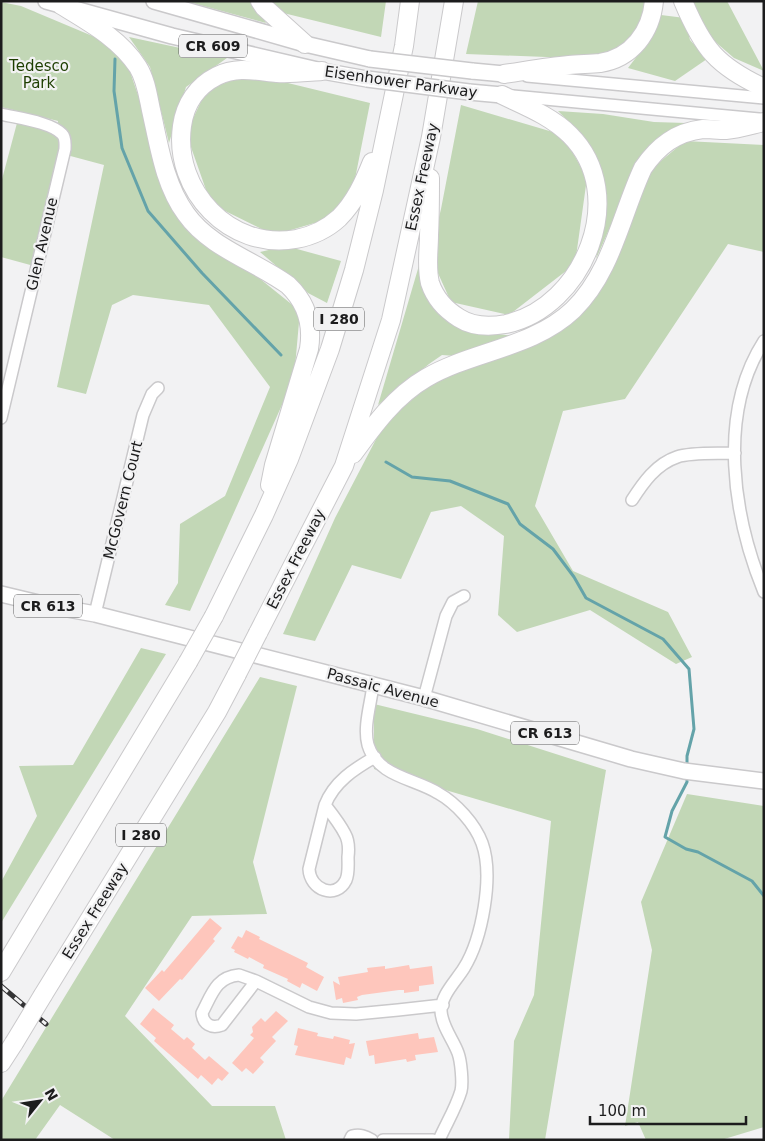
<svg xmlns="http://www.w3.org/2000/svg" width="765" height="1141" font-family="'DejaVu Sans',sans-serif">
<rect width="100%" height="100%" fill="#f2f2f3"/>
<!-- green -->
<path fill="#c2d7b6" d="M185 1H252L266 23Z
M267 1H386L381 37 267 9Z
M478 1H646L634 39 598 59 466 54Z
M693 1H727L764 71 734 58 705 33Z
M1 2 21 6 102 40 127 63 179 214 300 311 294 378 190 611 165 605 178 583 180 524 225 496 270 387 209 305 133 295 112 305 86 394 57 387 104 165 63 154 34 266 1 257V183L17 123 56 133 58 121 1 107Z
M661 15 685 18 690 40 707 59 675 81 628 68 647 43Z
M129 37 227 58 186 87 169 143 150 67Z
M251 74 370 103 354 184 328 219 274 235 211 204 186 133 207 89Z
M461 105 563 135 587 178 575 264 509 315 451 302 432 260 433 242 441 209Z
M558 111 603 114 654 122 686 123 655 141 622 200 596 259 605 208 600 177 583 136Z
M685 141 764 145V252L728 244 625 399 563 411 535 506 573 571 668 612 692 657 676 664 590 610 517 632 498 615 504 536 461 506 431 512 401 579 352 565 315 641 283 634 335 518 385 422 437 379 571 320 650 170Z
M286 246 341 261 327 303 308 293 260 252Z
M420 262 427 287 483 332 515 336 456 356 442 355 429 364 378 405Z
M141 648 166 654 1 923V882L37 816 19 766 73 765Z
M260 677 297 686 253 862 267 914 192 916 125 1016 212 1106H275L286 1140H115L60 1105 35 1140H1V1101Z
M374 704 477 729 606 770 545 1140H509L514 1041 534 995 551 821 374 769Z
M687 794 764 806V1127L721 1140H646L638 1122 625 1126 652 950 641 902Z"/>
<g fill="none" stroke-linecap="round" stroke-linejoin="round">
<!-- stream -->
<path stroke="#64a3a9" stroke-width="3" d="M115 59 114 91 122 148 148 211 202 273 281 355
M386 462 412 477 450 481 508 504 520 524 553 549 574 577 586 598 663 639 689 669 694 729 687 756V768
M687 777V782L672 811 665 837 686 849 698 852 752 881 764 896"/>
</g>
<!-- building -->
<path fill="#fec6bc" d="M210 918 222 928 213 939 215 941 182 980 180 979 159 1001 145 988 162 970 164 972Z
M246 930 260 937 259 939 308 963 306 967 324 977 317 991 302 983 300 988 287 981 288 979 263 968 264 965 249 957 248 959 234 952 235 950 231 948 238 936 242 938Z
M409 965 410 969 432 966 434 984 419 986V991L404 993V990H399L362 995 357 997 358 1000 343 1003 342 998 336 1000 333 981 340 985 338 977 368 972 367 968 385 966V969Z
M153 1008 174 1025 171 1029 184 1040 187 1037 195 1044 192 1048 205 1060 209 1056 229 1073 222 1081 218 1078 212 1085 201 1075 198 1079 154 1041 156 1038 140 1024Z
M276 1011 288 1021 272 1037 276 1041 260 1058 264 1062 253 1074 246 1068 242 1072 232 1063 254 1038 250 1035 253 1032 252 1027 261 1018 265 1022Z
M298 1028 318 1033 317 1036 333 1039 334 1036 350 1040 349 1044 355 1043 351 1059 346 1057 344 1065 295 1055 298 1046 294 1045Z
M418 1033 419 1039 434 1037 438 1052 415 1055 416 1060 407 1062 406 1059 375 1064 374 1055 369 1056 366 1041Z"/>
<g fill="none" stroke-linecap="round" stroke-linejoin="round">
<!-- minor casing -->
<g stroke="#cac9cb" stroke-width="14">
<path id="minor" d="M527 76 764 98
M513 96 759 119
M1 114C17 118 51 122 62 134 66 138 65 144 65 149L1 418
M764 341C717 414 733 516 764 592
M632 500C643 483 656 464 677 457 692 452 718 454 735 453
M95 614 143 415 152 394 158 388
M373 685C371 703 363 727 368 745 378 777 414 778 438 793 456 803 475 824 482 843 494 876 482 939 464 968 456 981 441 995 441 1011 442 1027 453 1039 458 1053 461 1061 463 1083 461 1091 456 1108 446 1124 439 1140
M424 698 446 616 453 602 464 596
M325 805C332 814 340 824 345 834 349 841 349 849 348 857 348 864 349 873 346 880 336 900 310 890 309 869Z
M325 805C334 782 354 769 375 757
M239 975 256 981 222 1025C211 1029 203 1024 202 1013 212 994 216 977 239 975Z
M256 981 309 1007 331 1013 356 1014 398 1010 443 1005
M350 1140 352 1136C360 1134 365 1136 372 1140
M383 1140H433"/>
</g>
<!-- major casing -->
<g stroke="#cac9cb" stroke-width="18">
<path id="major" d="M46 1 172 36 322 71 367 79
M154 1 305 44 370 59
M472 71 504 74
M469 92 502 95
M1 594 51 606 95 614 424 698 631 759 684 771 764 781"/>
</g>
<!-- highway casing -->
<g stroke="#cac9cb" stroke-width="20">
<path id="highway" d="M260 1 264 7 305 44
M683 1C703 49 717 66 764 88
M61 5C89 22 120 39 138 67 146 80 148 96 151 110 159 145 164 184 186 214 210 248 255 261 288 285 307 303 313 324 309 349L274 465 270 485
M322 71C307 72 291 74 277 73 256 71 237 66 217 76 197 86 185 104 182 126 173 190 230 251 296 239 312 236 327 229 339 218 355 202 364 182 372 162
M504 74C525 71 547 67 569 65 579 64 590 64 600 63 632 58 651 32 654 1
M430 178C430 197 430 216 429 235 429 251 426 267 430 283 435 298 446 310 459 318 473 327 489 327 506 324 584 307 630 195 570 135 551 116 525 106 502 95
M353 454C374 425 395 396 426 378 472 351 533 348 573 310 612 272 621 215 643 168 658 146 676 132 703 129 710 129 718 130 726 130 738 129 751 125 764 122
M214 616 264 515 289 459 330 349 354 270 374 190 404 46 410 1
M258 633 344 466 391 320 431 137 454 1
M1 972 188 662
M43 995 217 712 237 674
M1 1063 14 1043"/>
</g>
<!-- minor -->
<use href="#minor" stroke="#fff" stroke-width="11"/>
<!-- major -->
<use href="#major" stroke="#fff" stroke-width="15"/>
<!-- highway -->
<use href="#highway" stroke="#fff" stroke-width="18"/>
<!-- rail casing -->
<g stroke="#343435" stroke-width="5">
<path id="rail" d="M1 986 46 1024"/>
</g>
<!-- rail -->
<use href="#rail" stroke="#f2f2f3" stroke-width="3" stroke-dasharray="9" stroke-linecap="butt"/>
<!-- major-bridge casing -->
<g stroke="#cac9cb" stroke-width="18" stroke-linecap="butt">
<path id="major-bridge" d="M370 59 472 71
M367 79 469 92"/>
</g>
<!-- highway-bridge casing -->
<g stroke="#cac9cb" stroke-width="20" stroke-linecap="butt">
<path id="highway-bridge" d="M188 662 214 616
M237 674 258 633
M14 1043 43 995"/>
</g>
<!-- major-bridge -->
<use href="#major-bridge" stroke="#fff" stroke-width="15"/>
<!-- highway-bridge -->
<use href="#highway-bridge" stroke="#fff" stroke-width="18"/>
</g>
<g text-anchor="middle" stroke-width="4.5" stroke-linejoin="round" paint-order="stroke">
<!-- shield labels -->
<g fill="#f2f2f3" stroke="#5c5c5d" stroke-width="1">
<rect x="179" y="34.5" width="68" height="23" rx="4"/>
<rect x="314" y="307.5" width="50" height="23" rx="4"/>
<rect x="14" y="594.5" width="68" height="23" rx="4"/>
<rect x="511" y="721.5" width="68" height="23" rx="4"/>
<rect x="116" y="823.5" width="50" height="23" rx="4"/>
</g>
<g font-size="14" font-weight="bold" fill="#1c1c1d">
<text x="213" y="51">CR 609</text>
<text x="339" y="324">I 280</text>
<text x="48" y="611">CR 613</text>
<text x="545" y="738">CR 613</text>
<text x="141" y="840">I 280</text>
</g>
<!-- park labels -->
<g font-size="15" fill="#1d3e00" stroke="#f2f2f3">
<text x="39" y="71">Tedesco<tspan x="39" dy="17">Park</tspan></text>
</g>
<!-- street labels -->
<g font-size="15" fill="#1c1c1d" stroke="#f2f2f3">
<text transform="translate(401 82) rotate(8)" y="5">Eisenhower Parkway</text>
<text transform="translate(422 177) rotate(-78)" y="5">Essex Freeway</text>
<text transform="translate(42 244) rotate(-77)" y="5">Glen Avenue</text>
<text transform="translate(123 500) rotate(-76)" y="5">McGovern Court</text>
<text transform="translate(296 559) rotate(-63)" y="5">Essex Freeway</text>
<text transform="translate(383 688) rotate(15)" y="5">Passaic Avenue</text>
<text transform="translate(95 911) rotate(-58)" y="5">Essex Freeway</text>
</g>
</g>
<!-- border -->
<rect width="765" height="1141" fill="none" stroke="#1c1c1d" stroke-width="5"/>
<!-- north arrow -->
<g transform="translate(40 1101) rotate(60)" stroke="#f2f2f3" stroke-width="4" paint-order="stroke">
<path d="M0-4L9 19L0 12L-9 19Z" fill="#1c1c1d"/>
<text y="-8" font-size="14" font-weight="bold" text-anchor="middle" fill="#1c1c1d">N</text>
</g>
<!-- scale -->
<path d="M590 1116v8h156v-8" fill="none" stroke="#1c1c1d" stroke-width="2.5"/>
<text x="598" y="1116" font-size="15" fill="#1c1c1d" stroke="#f2f2f3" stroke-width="4" paint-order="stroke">100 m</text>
</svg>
